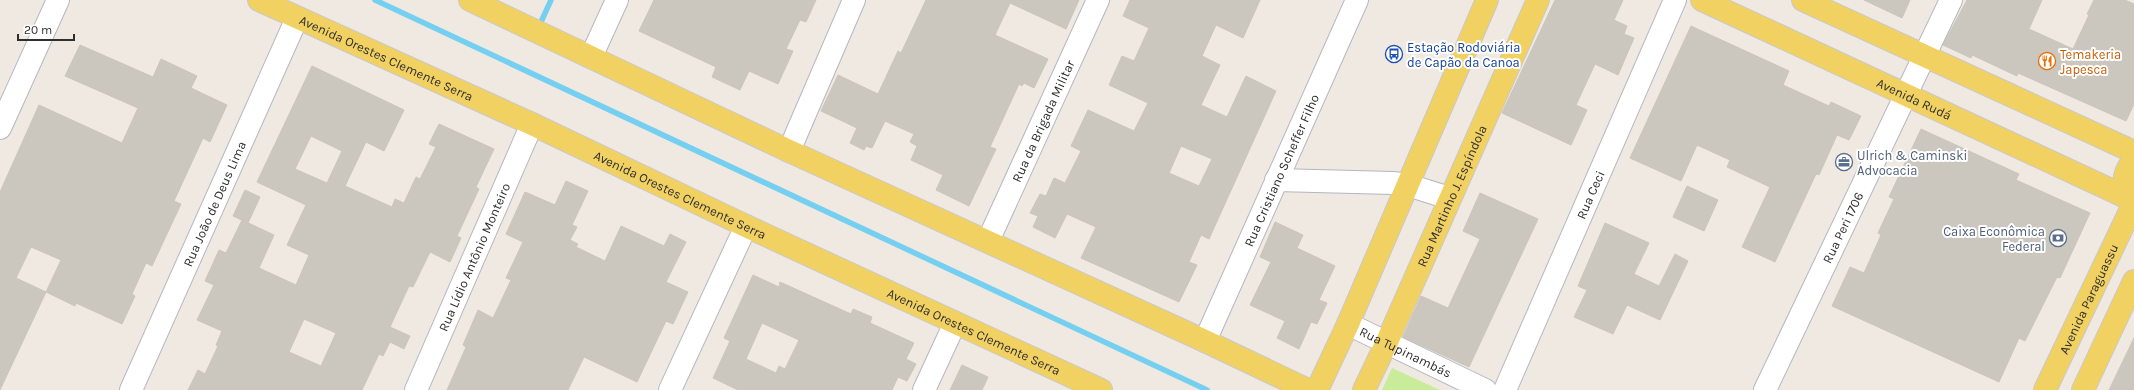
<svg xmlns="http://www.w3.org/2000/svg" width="2134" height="390" font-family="Karla,sans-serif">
<rect width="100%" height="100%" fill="#efe9e1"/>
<!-- pitch -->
<path fill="#c9ec9a" d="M1392 368 1440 390H1382Z"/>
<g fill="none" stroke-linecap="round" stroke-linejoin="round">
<!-- stream -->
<path stroke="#75cff0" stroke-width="5.5" d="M375 0 1207 390
M541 22 551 0"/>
</g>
<!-- building -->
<path fill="#cbc7bf" stroke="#cbc5ba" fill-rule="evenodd" d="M654 0H816L806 22 800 20 786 49 793 51 778 84 749 71 740 90 712 77 716 67 639 31Z
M926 0H1079L1066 29 1010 3 995 35 1048 59 1034 88 1024 83 1022 86 1019 84 990 147 996 149 969 206 936 190 943 175 911 160 917 146 910 142 914 134 885 121 872 148 866 146 864 150 850 143 857 128 821 111 838 75 878 94 898 51 901 53Z
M1130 0H1260L1243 38 1216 25 1202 56 1220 65 1201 105 1227 117 1246 76 1276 91 1209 239 1201 235 1189 262 1197 265 1179 302 1081 258 1096 227 1067 214 1055 238 1033 227 1038 216 1030 213 1040 194 1046 196 1054 178 1065 183 1081 151 1071 146 1088 110 1134 131 1148 103 1109 85 1122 56 1134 61 1149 28 1123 16ZM1181 146 1212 159 1199 186 1169 173Z
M1555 0H1623L1614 20 1627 26 1624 34 1634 38 1618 75 1595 64 1576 105 1587 110 1571 145 1502 113Z
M1864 0H1910L1902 18Z
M1967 0H2042L2029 29 2073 49 2089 15 2087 14 2094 0H2125L2134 4V104L2126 121 2018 73 2017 76 1972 55 1971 58 1943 45Z
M1691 26 1789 71 1783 85 1829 106 1831 102 1861 116 1849 140 1837 135 1819 175 1816 174 1775 262 1742 247 1770 187 1727 167 1730 160 1697 145 1681 181 1630 158Z
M80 45 153 77 161 59 197 76 191 88 227 105 210 142 203 138 174 201 181 204 152 266 146 263 132 294 135 296 122 324 76 303 75 306 46 292 61 260 31 247 16 278 46 292 0 390V192L39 105 122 143 138 108 65 76Z
M312 66 404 110 384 151 366 142 345 186 392 207 395 199 404 203 416 177 420 179 436 147 429 144 439 124 494 149 476 187 479 189 457 236 461 238 450 262 430 252 413 287 409 286 390 327 410 336 404 349 390 342 383 356 379 354 362 390H188L198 370 205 374 218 346 216 345 222 331 197 320 214 285 205 281 219 250 226 253 242 220 274 235 259 268 296 285 309 255 287 245 306 205 257 182ZM311 136 342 151 327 183 295 169ZM304 319 336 333 321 366 289 352Z
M1921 129 2019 174 2016 180 2090 213 2060 278 2057 277 2025 341 2019 338 1999 382 1832 306 1850 267 1864 273 1881 235 1878 233 1894 199 1889 197Z
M566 181 588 191 572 225 577 227 570 240 578 244 576 247 605 261 621 226 664 246 670 234 686 242 666 282 688 292 673 324 666 321 637 382 584 357 568 390H447L466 347 463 345 478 310 493 318 511 280 506 278 523 242 506 234 525 192 555 205Z
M1687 186 1718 200 1704 231 1673 217Z
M245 190 260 197 248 223 233 216Z
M1480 193 1538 219 1469 367 1403 337 1421 296 1448 308 1480 239 1463 231Z
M1275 222 1303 235 1297 248 1335 266 1319 300 1327 303 1317 324 1311 322 1299 349 1277 338 1285 321 1250 305 1271 262 1260 257Z
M1605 223 1649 243 1634 274 1659 286 1675 254 1688 261 1660 320 1627 305 1613 334 1574 317 1587 290 1578 286Z
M753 275 779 287 780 282 851 314 853 309 872 317 870 323 914 343 906 359 916 364 907 381 898 377 892 390H738L713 378 730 341 724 338ZM762 323 799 340 785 369 779 366 776 373 746 359Z
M2134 338V390H2109Z
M962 365 988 377 982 390H950Z"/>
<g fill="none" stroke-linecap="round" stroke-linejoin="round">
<!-- minor casing -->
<g stroke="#b4b7c1" stroke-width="24">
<g id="minor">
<path d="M591 57 617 0"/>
<path d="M0 128 58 0"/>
<path d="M789 151 854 0"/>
<path d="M1276 180 1393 183 1408 185 1449 198"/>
<path id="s1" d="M988 241 1098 0"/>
<path id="s2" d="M1348 324 1485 390"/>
<path id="s3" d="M1205 341 1357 0"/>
<path id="s4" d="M131 390 297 18"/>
<path id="s5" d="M416 390 532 124"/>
<path d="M670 390 746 226"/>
<path d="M924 390 955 323"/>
<path id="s6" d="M1505 390 1675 0"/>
<path id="s7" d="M1765 390 1951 0"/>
</g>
</g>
<!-- major casing -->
<g stroke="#c9c9c9" stroke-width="24">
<g id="major">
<path id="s8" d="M259 0 532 124 746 226 1101 390"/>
<path d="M470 0 789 151 1205 341 1308 390"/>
<path id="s9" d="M1702 0 2126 197"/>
<path d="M1803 0 2134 152"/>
<path d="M2132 207C2123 192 2120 174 2134 161"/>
<path d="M1317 390 1348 324 1487 0"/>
<path id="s10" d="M1364 390 1386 344 1538 0"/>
<path id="s11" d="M2045 390 2132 207"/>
<path d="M2083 390 2134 281"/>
</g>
</g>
<!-- minor -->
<use href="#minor" stroke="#fff" stroke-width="22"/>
<!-- major -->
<use href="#major" stroke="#f2d163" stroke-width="22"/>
</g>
<!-- icons -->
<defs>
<g id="bus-ring" transform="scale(0.9)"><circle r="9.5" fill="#fff" stroke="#1a4fb4" stroke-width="1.5"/><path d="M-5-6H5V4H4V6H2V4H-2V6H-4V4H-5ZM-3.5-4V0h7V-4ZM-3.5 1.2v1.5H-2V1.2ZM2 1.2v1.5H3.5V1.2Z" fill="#1a4fb4"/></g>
<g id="restaurant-ring" transform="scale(0.9)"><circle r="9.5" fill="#fff" stroke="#e8710a" stroke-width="1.5"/><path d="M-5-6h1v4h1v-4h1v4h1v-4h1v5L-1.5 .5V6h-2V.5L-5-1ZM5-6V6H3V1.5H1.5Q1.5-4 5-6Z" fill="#e8710a"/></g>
<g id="office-ring" transform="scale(0.9)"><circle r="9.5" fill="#fff" stroke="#5c6f8a" stroke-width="1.5"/><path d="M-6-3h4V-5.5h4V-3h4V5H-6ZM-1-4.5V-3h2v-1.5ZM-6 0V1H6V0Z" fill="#5c6f8a"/></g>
<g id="bank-ring" transform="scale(0.9)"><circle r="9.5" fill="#fff" stroke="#5c6f8a" stroke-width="1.5"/><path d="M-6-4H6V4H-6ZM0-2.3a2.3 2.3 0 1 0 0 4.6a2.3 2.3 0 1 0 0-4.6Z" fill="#5c6f8a"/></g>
</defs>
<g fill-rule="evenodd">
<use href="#bus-ring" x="1394" y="54"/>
<use href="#restaurant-ring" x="2047" y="61"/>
<use href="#office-ring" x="1844" y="162"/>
<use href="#bank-ring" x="2058" y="238"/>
</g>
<g text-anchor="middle" stroke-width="4" stroke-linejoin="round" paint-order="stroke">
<!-- transit labels -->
<g font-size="13" fill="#164399" stroke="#fff" text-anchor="start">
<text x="1407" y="52">Estação Rodoviária<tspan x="1407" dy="15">de Capão da Canoa</tspan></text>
</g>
<!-- food labels -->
<g font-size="13" fill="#c56008" stroke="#fff" text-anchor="start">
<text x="2060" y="59">Temakeria<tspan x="2060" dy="15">Japesca</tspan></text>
</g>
<!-- street labels -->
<g font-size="13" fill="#2e2e2e" stroke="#fff">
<text dy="5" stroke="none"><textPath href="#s8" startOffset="140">Avenida Orestes Clemente Serra</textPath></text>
<text dy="5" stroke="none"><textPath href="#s9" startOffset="234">Avenida Rudá</textPath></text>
<text dy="5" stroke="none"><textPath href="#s1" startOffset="132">Rua da Brigada Militar</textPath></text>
<text dy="5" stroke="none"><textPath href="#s3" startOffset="187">Rua Cristiano Scheffer Filho</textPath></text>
<text dy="5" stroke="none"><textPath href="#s8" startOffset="464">Avenida Orestes Clemente Serra</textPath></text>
<text dy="5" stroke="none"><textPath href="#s10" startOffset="213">Rua Martinho J. Espíndola</textPath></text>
<text dy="5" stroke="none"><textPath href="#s6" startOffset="213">Rua Ceci</textPath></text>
<text dy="5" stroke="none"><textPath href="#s4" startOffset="204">Rua João de Deus Lima</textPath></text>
<text dy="5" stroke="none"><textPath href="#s7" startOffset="180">Rua Peri 1706</textPath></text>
<text dy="5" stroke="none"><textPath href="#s5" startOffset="145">Rua Lídio Antônio Monteiro</textPath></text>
<text dy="5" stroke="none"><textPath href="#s11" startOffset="101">Avenida Paraguassu</textPath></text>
<text dy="5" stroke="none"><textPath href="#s8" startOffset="788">Avenida Orestes Clemente Serra</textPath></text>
<text dy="5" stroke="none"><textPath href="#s2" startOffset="64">Rua Tupinambás</textPath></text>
</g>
<!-- service labels -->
<g font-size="13" fill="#4e5e75" stroke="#fff" text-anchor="start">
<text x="1857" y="160">Ulrich &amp; Caminski<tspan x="1857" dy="15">Advocacia</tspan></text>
<text x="2045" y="236" text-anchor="end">Caixa Econômica<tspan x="2045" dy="15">Federal</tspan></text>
</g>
</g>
<!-- scale -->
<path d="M18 34v6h56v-6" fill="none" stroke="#2e2e2e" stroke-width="2"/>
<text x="24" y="34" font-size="12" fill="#2e2e2e" stroke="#ffffff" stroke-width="3" paint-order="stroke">20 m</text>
</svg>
